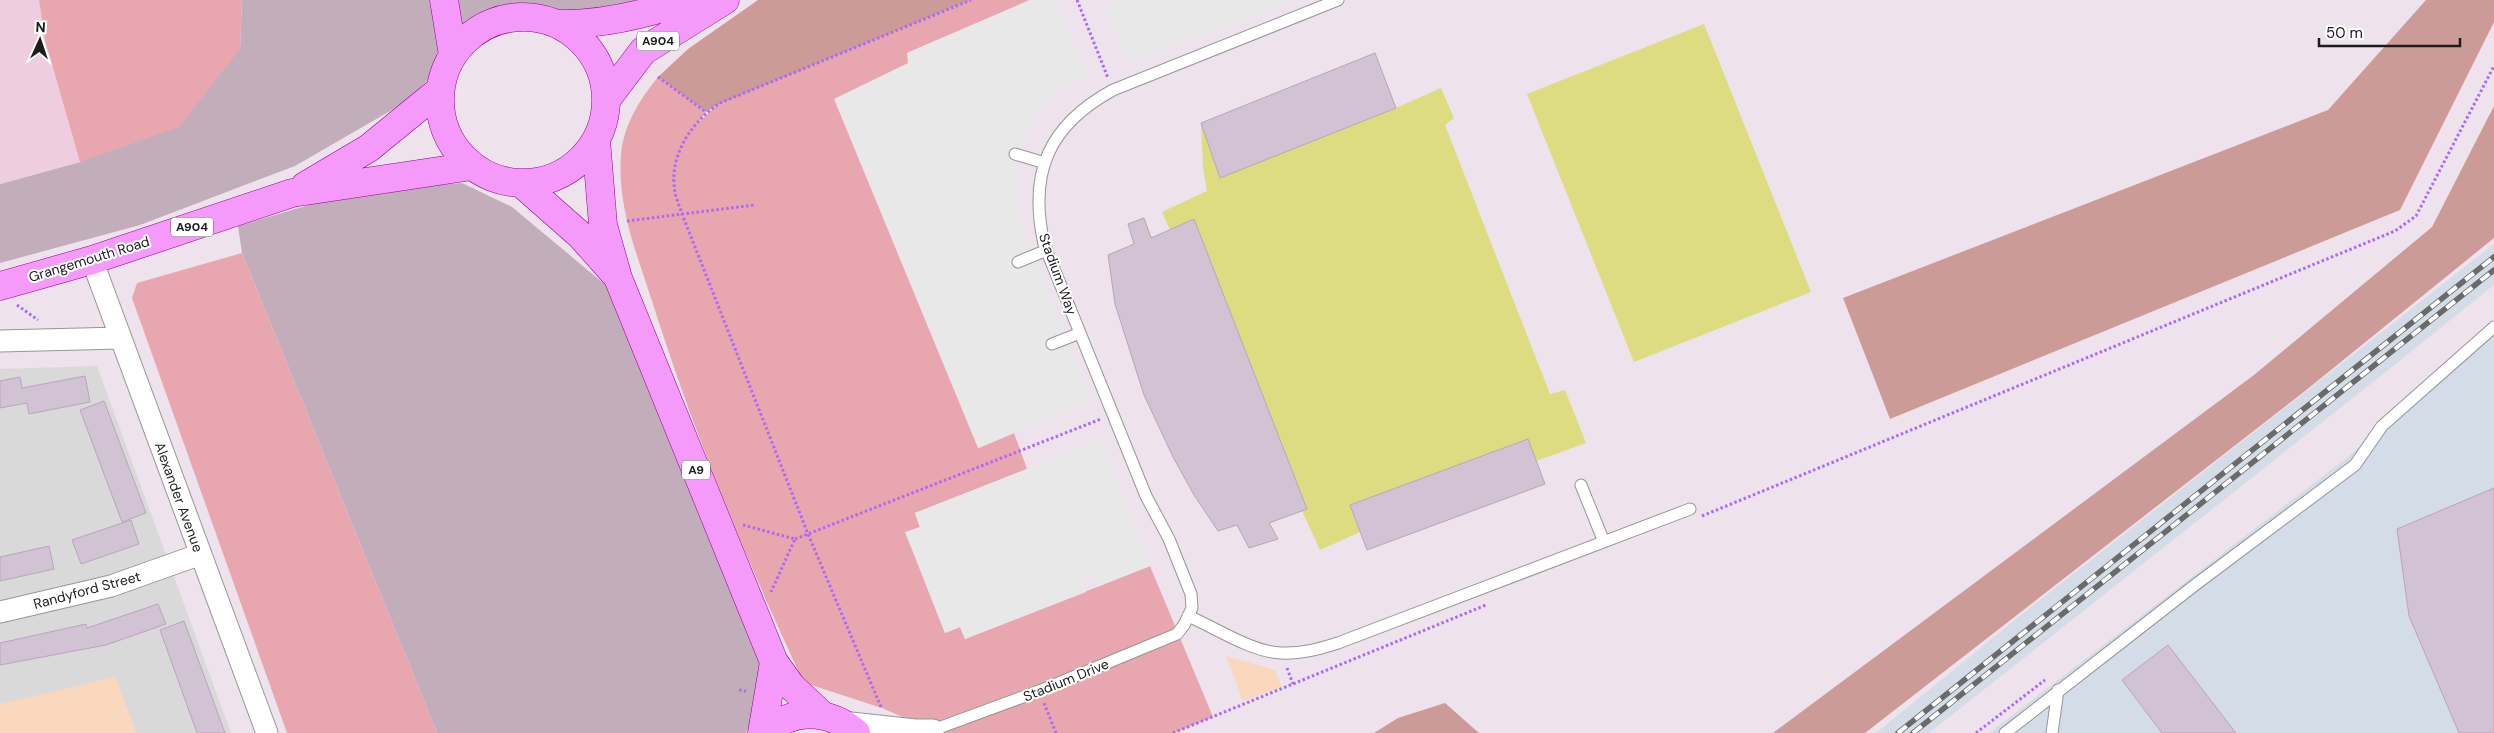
<svg xmlns="http://www.w3.org/2000/svg" width="2494" height="733" font-family="'DM Sans',sans-serif">
<rect width="100%" height="100%" fill="#eee2ed"/>
<!-- residential -->
<path fill="#dad9da" d="M97 366 231 733H0V369Z"/>
<!-- industrial -->
<path fill="#d4dce7" d="M2494 244V285L2373 382 1929 733H1876L2021 615Z
M2494 327V733H1989L2349 456Z"/>
<!-- construction -->
<path fill="#c2aeba" d="M242 0H668L583 18 529 12H488L439 48 428 80 404 103 295 166 140 225 0 263V184L80 162 240 49Z
M462 183 512 207 608 287 762 662 750 726 746 733H437L242 253 238 226 353 192Z"/>
<!-- farmland -->
<path fill="#edcddf" d="M0 0H39L45 40 80 162 0 184Z"/>
<!-- grass -->
<path fill="#e8a7af" d="M39 0H242L240 49 179 127 80 162 45 40Z
M971 0H1030L907 53 979 448 1014 433 1027 469 915 513 920 527 906 533 945 633 960 627 965 639 1150 566 1213 717 1173 733H930L932 730 882 708 808 684 802 679C744 555 692 428 651 298 636 252 617 205 621 155 623 126 640 99 658 77L706 112 698 123 717 105Z
M242 253 437 733H287L132 298 137 283Z"/>
<!-- forest -->
<path fill="#cd9b97" d="M758 0H971L717 105 706 112 658 77 688 49Z
M2426 0H2494V22L2400 210 1890 419 1843 298 2328 110Z
M2494 106V238L2305 391 1865 733H1773L2254 375 2432 227Z
M1445 703 1479 733H1374L1398 718Z"/>
<!-- park -->
<path fill="#f9d8be" d="M1226 656 1275 670 1282 687 1243 701Z
M115 677 136 733H0V704Z"/>
<!-- pitch -->
<path fill="#dddc80" d="M1704 24 1811 292 1634 362 1527 94Z
M1375 53 1396 108 1441 88 1454 118 1445 125 1550 394 1565 390 1586 443 1536 461 1545 484 1367 550 1360 532 1320 550 1302 511 1270 523 1278 539 1249 548 1237 525 1218 531C1160 445 1123 358 1108 255L1134 244 1128 224 1144 217 1152 238 1170 230 1162 212 1207 191 1203 168 1201 123Z"/>
<!-- parking -->
<path fill="#e8e8e8" d="M1030 0H1055L1088 77 1057 87 1039 109 1022 144 1016 176 1020 219 1093 400 978 448 834 99 908 63 907 53Z
M1124 0H1300L1127 62 1107 6Z
M1101 440 1150 566 1097 587 1092 574 1081 578 1086 592 965 639 960 627 945 633 905 532 920 527 915 513Z"/>
<!-- building -->
<path fill="#d1c2d4" stroke="#baa4bf" d="M1375 53 1396 108 1220 178 1201 123Z
M1144 218 1151 238 1194 219 1307 509 1269 523 1278 539 1249 548 1237 525 1218 531 1194 495 1173 457 1144 395 1115 304 1108 255 1134 244 1128 224Z
M85 376 90 402 29 414 27 403 0 408V381L20 377 22 388Z
M104 401 146 513 122 522 80 410Z
M1528 439 1545 484 1367 550 1350 505Z
M2494 488V733H2459L2409 616 2397 529Z
M131 520 139 544 81 564 72 540Z
M49 546 54 569 0 581V557Z
M158 604 166 624 106 645 0 665V643L86 624 87 628Z
M184 621 225 733H197L160 630Z
M2168 645 2236 733H2162L2122 680Z"/>
<g fill="none" stroke-linecap="round" stroke-linejoin="round">
<!-- lane casing -->
<g stroke="#969696" stroke-width="13">
<path id="lane" d="M1015 154 1045 163
M1018 262 1047 250
M1052 344 1080 333
M1581 485 1604 542
M1188 616C1216 628 1252 652 1281 653 1301 654 1319 649 1338 643L1690 509
M933 730 1039 691 1177 634 1184 625 1192 608 1191 594 1169 539 1146 496 1044 244C1028 172 1049 125 1113 90L1338 0
M2005 733 2195 585 2355 465 2382 426 2494 327
M2052 733 2058 690"/>
</g>
<!-- street casing -->
<g stroke="#969696" stroke-width="23">
<path id="street" d="M92 260 267 733
M0 341 121 338
M0 612 111 586 201 554
M842 722 915 730H933"/>
</g>
<!-- primary casing -->
<g stroke="#94018e" stroke-width="29">
<path id="primary" d="M444 0 453 55
M440 100a83 83 0 1 1 166 0a83 83 0 1 1-166 0Z
M557 24C602 25 644 15 687 0
M606 100 643 51 725 0
M596 140 603 225 618 278 774 662 791 686 822 715
M521 183 580 235 614 273
M305 186 369 148 440 90
M0 286 92 260 292 193 472 166
M762 733 774 662
M767 733C792 707 830 710 856 733"/>
</g>
<!-- path -->
<path stroke="#ac68f9" stroke-width="3" stroke-dasharray="2.5 2.5" stroke-linecap="butt" d="M1077 0 1108 78
M658 77 706 112
M627 221 754 205
M17 305 38 320
M1702 516 2395 231 2416 216 2494 66
M743 525 795 539 771 592
M795 539 1101 419
M1287 668 1293 684
M739 690 746 691
M1044 703 1056 733
M881 707 808 534 682 214C680 207 676 199 675 192 668 156 692 121 720 103L971 0
M1173 733 1486 605
M1976 733 2045 680"/>
<!-- lane -->
<use href="#lane" stroke="#fff" stroke-width="11"/>
<!-- street -->
<use href="#street" stroke="#fff" stroke-width="21"/>
<!-- primary -->
<use href="#primary" stroke="#f59afb" stroke-width="28"/>
<!-- rail casing -->
<g stroke="#6a6a6a" stroke-width="5.5">
<path id="rail" d="M1898 733 2494 257
M1913 733 2494 270"/>
</g>
<!-- rail -->
<use href="#rail" stroke="#fff" stroke-width="4" stroke-dasharray="11" stroke-linecap="butt"/>
</g>
<g text-anchor="middle" stroke-width="4" stroke-linejoin="round" paint-order="stroke">
<!-- shield labels -->
<g fill="#fff" stroke="#606060" stroke-width="1">
<rect x="637" y="31.5" width="42" height="19" rx="4"/>
<rect x="171" y="217.5" width="42" height="19" rx="4"/>
<rect x="682" y="460.5" width="28" height="19" rx="4"/>
</g>
<g font-size="12" font-weight="bold" fill="#1c1c1c">
<text x="658" y="45">A904</text>
<text x="192" y="231">A904</text>
<text x="696" y="474">A9</text>
</g>
<!-- street labels -->
<g font-size="14" fill="#1c1c1c" stroke="#fff">
<text transform="translate(89 259) rotate(-17)" y="5">Grangemouth Road</text>
<text transform="translate(1058 274) rotate(70)" y="5">Stadium Way</text>
<text transform="translate(179 497) rotate(70)" y="5">Alexander Avenue</text>
<text transform="translate(87 590) rotate(-15)" y="5">Randyford Street</text>
<text transform="translate(1066 680) rotate(-22)" y="5">Stadium Drive</text>
</g>
</g>
<!-- north arrow -->
<g transform="translate(40 40) rotate(3)" stroke="#ffffff" stroke-width="4" paint-order="stroke">
<path d="M0-4L9 19L0 12L-9 19Z" fill="#1c1c1c"/>
<text y="-8" font-size="14" font-weight="bold" text-anchor="middle" fill="#1c1c1c">N</text>
</g>
<!-- scale -->
<path d="M2319 38v8h141v-8" fill="none" stroke="#1c1c1c" stroke-width="2.5"/>
<text x="2326" y="38" font-size="15" fill="#1c1c1c" stroke="#ffffff" stroke-width="4" paint-order="stroke">50 m</text>
</svg>
